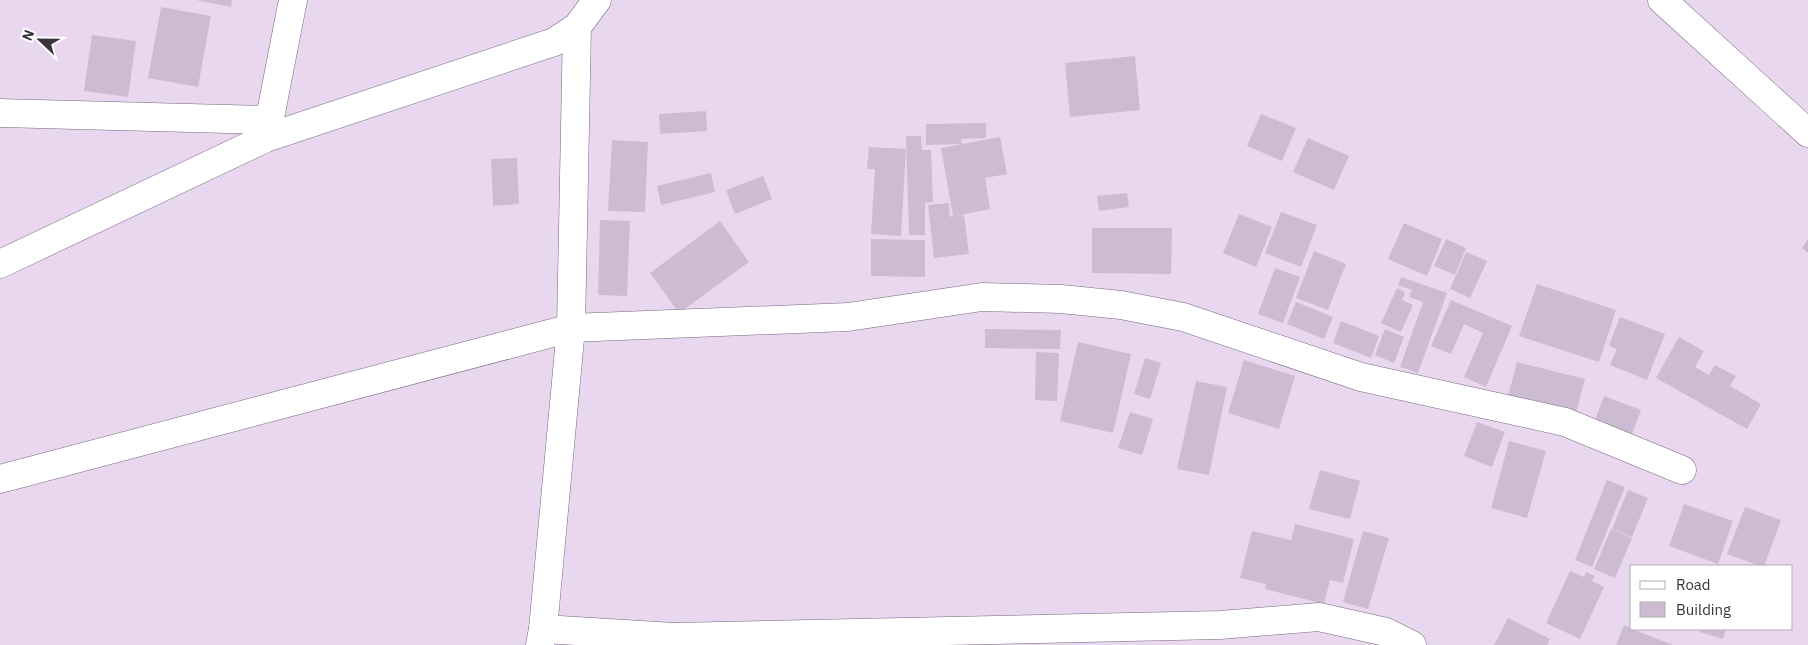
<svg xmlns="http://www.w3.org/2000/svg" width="1808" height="645" font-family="'IBM Plex Sans',sans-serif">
<rect width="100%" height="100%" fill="#e9d7f0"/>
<!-- building -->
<path fill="#cdbbd4" d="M196 0H232L231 7Z
M161 7 211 16 198 87 148 78Z
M92 35 136 41 128 97 84 91Z
M1135 56 1140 110 1070 117 1065 63Z
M706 111 707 131 660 134 659 114Z
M1261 114 1296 128 1282 161 1247 146Z
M986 123V138L961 139 962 144 926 145V124Z
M906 136H921L922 150H931L933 202 925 203V235H909Z
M1000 137 1007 174 985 178 990 209 955 216 964 215 969 254 934 258 928 205 949 203 950 217 953 216 941 148Z
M1308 138 1349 156 1334 190 1293 172Z
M612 140 648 142 645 212 608 211Z
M869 147 906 149 901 236 871 234 875 169H867Z
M517 158 519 204 493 206 491 159Z
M711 173 715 192 661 205 657 186Z
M763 176 772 199 735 214 726 190Z
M1127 193 1129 207 1099 211 1097 196Z
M1281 212 1317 225 1301 267 1265 253Z
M1239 214 1272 227 1256 267 1223 253Z
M600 220 630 221 627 296 598 295Z
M720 221 749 262 679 313 650 273Z
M1404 223 1442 239 1427 276 1388 259Z
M1092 228H1172L1171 274 1092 273Z
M871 239 925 240V277L871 276Z
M1446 239 1466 248 1455 275 1434 266Z
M1808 239V253L1802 248Z
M1314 251 1346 264 1328 310 1296 298Z
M1466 252 1487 261 1470 298 1450 289Z
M1275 268 1300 277 1283 323 1258 314Z
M1401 277 1447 293 1418 373 1400 367 1423 302 1409 297 1412 290 1398 285Z
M1537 284 1616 310 1599 362 1519 336Z
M1397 288 1405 292 1402 300 1413 305 1401 332 1381 323Z
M1451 300 1512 326 1486 387 1464 377 1483 333 1464 324 1451 354 1431 346Z
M1296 302 1333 317 1324 339 1287 324Z
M1620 317 1665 334 1647 380 1610 365 1617 349 1609 346Z
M1341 321 1379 336 1371 358 1333 343Z
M985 329 1061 330 1060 349 985 348Z
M1385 329 1404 337 1394 363 1375 355Z
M1679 337 1704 351 1695 367 1709 375 1715 365 1736 376 1730 386 1761 404 1747 429 1656 378Z
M1078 342 1131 354 1113 433 1060 421Z
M1036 352 1059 353 1057 401 1035 400Z
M1145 358 1161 363 1150 399 1134 394Z
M1244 360 1295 376 1279 429 1228 413Z
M1517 362 1585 379 1575 417 1507 400Z
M1196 381 1227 387 1209 475 1177 469Z
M1604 396 1641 410 1631 437 1594 423Z
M1130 412 1153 419 1142 455 1118 448Z
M1477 422 1505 432 1492 467 1464 456Z
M1509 441 1546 451 1527 518 1491 508Z
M1320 470 1360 481 1350 519 1309 509Z
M1607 480 1625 487 1592 567 1575 560Z
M1628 490 1648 498 1632 537 1612 529Z
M1684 504 1733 521 1718 564 1669 546Z
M1745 507 1781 520 1764 566H1760L1727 554Z
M1295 524 1354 539 1343 583 1330 580 1324 604 1265 589 1266 584 1240 578 1252 531 1291 540Z
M1611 529 1632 538 1615 578 1594 569Z
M1363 531 1389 538 1368 609 1343 602Z
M1570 571 1584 577 1586 572 1595 576 1592 581 1604 587 1580 639 1546 623Z
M1508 618 1550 639 1547 645H1494Z
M1624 625 1632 629 1673 645H1616Z
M1701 629H1726L1723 639 1700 632Z"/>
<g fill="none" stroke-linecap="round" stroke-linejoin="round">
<!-- street casing -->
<g stroke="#78677e" stroke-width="29">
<path id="street" d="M1662 0 1808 133
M0 113 269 120
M266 138 293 0
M0 479 571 328 848 317 982 297 1061 299 1121 305 1183 317 1361 377 1565 422 1682 470
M543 629 674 637 1220 625 1319 617 1386 632 1412 645"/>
</g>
<!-- secondary casing -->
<g stroke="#78677e" stroke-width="29">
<path id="secondary" d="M0 264 266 138 554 42 577 27 597 0
M540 645 543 629 571 328 577 27"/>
</g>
<!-- street -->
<use href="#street" stroke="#fff" stroke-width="28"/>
<!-- secondary -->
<use href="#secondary" stroke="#fff" stroke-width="28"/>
</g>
<!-- legend -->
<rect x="1630" y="565" width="162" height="65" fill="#ffffff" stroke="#b0adb1"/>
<rect x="1640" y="581" width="25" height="8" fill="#ffffff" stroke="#b0adb1"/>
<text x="1676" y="590" font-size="15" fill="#3a323c">Road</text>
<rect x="1640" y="602" width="25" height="15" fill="#cdbbd4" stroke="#b0adb1"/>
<text x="1676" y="615" font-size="15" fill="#3a323c">Building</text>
<!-- north arrow -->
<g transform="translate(40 40) rotate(292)" stroke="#ffffff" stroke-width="4" paint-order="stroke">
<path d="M0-4L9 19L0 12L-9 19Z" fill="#3a323c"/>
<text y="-8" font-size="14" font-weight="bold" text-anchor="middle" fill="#3a323c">N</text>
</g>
</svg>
